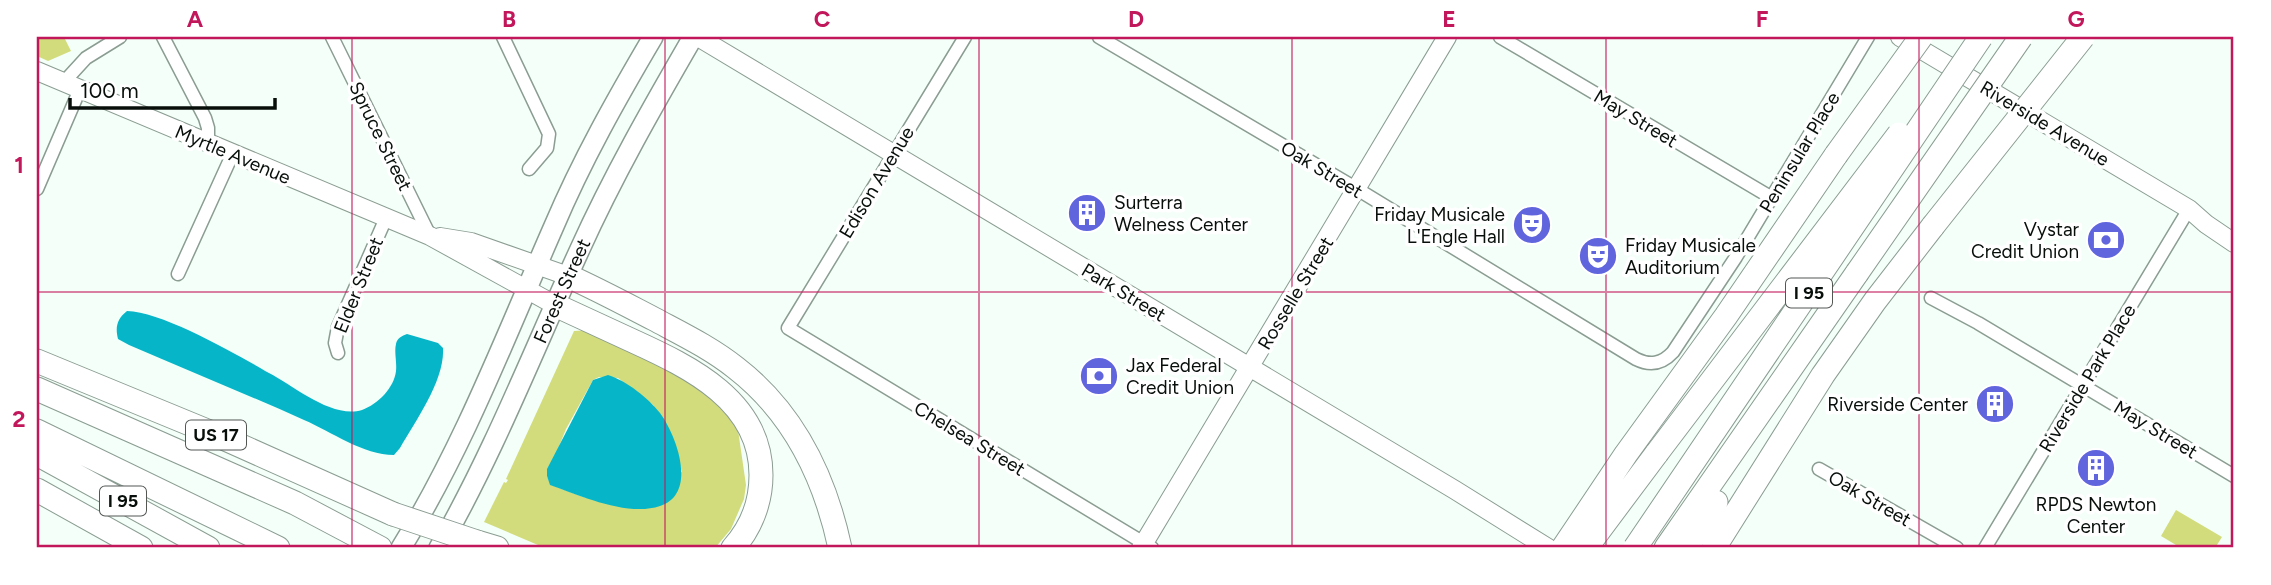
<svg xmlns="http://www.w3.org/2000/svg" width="2271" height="585" font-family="Figtree,sans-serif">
<rect width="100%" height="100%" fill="#f3fff8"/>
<!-- green -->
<path fill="#d3dc7c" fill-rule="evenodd" d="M37 37H64L71 51 48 61 37 56Z
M590 330 696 384 737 423 746 485 744 499 731 529 715 548H545L484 522 504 482 506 483 508 480 506 479 574 331ZM599 377 618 378 653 405 669 430 682 472 586 498 551 485 547 476 566 429 593 380Z
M2176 510 2222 537 2215 548H2181L2161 536Z"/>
<!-- water -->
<path fill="#06b6c8" d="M127 311C163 312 236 354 269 373 294 386 332 419 362 410 378 404 394 388 396 371 397 362 394 352 396 344 397 338 402 336 407 334L438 343 443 348C445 380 416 420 400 448L394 455C363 455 332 432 304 420 246 394 187 370 129 345L118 339C115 327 117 319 127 311Z
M608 375C627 381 648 398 660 413 677 436 698 494 660 506 628 517 581 496 550 485L547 476V469L593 380Z"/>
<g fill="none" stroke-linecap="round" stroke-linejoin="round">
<!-- street casing -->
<g stroke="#8b9d93" stroke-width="15">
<path id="street" d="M163 37 205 118 208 128V143
M332 37 430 236
M503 37 549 134 547 148 529 169
M965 37 788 328 1152 548
M1099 37 1357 189 1636 359C1650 366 1662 364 1673 352L1736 257 1868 37
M1500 37 1772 198
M64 82 86 58 120 37
M37 189 80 89
M178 274 233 153
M1931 298 1978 323 2234 476
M338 353 335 343 338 327 386 218
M1819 469 1957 548
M1985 548 2189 209"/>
</g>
<!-- secondary casing -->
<g stroke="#8b9d93" stroke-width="20">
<path id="secondary" d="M698 37 1455 490 1548 548
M1900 37 2189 209 2206 224 2234 243
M37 71 430 236 555 305
M440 237 471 242 568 276
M1141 548 1447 37"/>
</g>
<!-- primary casing -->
<g stroke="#8b9d93" stroke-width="22">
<g id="primary">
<path d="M401 548C464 446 506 335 554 226 582 160 617 98 653 37"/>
<path id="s1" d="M439 548C494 452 534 349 580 249 613 176 653 106 693 37"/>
</g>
</g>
<!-- highway casing -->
<g stroke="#8b9d93" stroke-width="25">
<path id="highway" d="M568 276C597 289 625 304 654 319 682 334 711 348 736 368 794 413 825 478 840 548
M555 305C581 317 607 329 633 341 690 367 761 401 761 475 761 502 751 528 733 548
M37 361 212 433 393 514
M37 389 295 503 380 548
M37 431 278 548
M37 454 208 548
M37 490 141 548
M477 542 497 548
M1563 548 1626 454 1726 316 1836 155
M1586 548 1657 453
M1666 548 1857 273
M1687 548 1716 502
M1714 548 1823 375 1875 301 1933 226"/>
</g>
<!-- street -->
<use href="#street" stroke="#fff" stroke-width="12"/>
<!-- secondary -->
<use href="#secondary" stroke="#fff" stroke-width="18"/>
<!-- primary -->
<use href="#primary" stroke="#fff" stroke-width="19"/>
<!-- highway -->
<use href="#highway" stroke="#fff" stroke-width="23"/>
<!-- highway-bridge casing -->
<g stroke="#8b9d93" stroke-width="25" stroke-linecap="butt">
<path id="highway-bridge" d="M1836 155 1921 37
M1933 226 2083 37
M1857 273 2021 37
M1657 453 1899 134
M393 514 477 542
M1635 548 1981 37"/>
</g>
<!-- highway-bridge -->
<use href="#highway-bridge" stroke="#fff" stroke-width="23"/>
</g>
<!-- grid -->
<path fill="none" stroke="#c2185b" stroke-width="2" stroke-opacity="0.55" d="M352 37V548M665 37V548M979 37V548M1292 37V548M1606 37V548M1919 37V548M37 292H2234"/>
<!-- icons -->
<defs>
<g id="building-disc" transform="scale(2.0125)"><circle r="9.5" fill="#6064dd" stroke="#fff"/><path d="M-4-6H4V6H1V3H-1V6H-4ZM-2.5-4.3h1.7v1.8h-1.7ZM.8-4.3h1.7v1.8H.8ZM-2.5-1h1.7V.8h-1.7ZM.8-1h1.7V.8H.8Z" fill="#fff"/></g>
<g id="theatre-disc" transform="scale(2.0125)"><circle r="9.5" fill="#6064dd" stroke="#fff"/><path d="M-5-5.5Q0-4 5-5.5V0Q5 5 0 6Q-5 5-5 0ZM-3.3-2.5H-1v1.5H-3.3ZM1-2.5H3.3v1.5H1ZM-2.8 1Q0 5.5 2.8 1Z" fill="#fff"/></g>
<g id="bank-disc" transform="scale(2.0125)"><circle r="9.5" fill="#6064dd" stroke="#fff"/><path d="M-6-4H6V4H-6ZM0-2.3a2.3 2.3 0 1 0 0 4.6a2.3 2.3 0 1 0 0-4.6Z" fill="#fff"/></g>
</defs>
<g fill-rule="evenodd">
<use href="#building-disc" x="1087" y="213"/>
<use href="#theatre-disc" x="1532" y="225"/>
<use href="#bank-disc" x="2106" y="240"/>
<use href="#theatre-disc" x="1598" y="256"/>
<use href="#bank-disc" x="1099" y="376"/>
<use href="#building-disc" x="1995" y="404"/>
<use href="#building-disc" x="2096" y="468"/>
</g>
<g text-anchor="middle" stroke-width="7" stroke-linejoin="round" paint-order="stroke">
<!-- shield labels -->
<g fill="#fff" stroke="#525754" stroke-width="2">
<rect x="1786" y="278.5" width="46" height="29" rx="5"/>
<rect x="186" y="420.5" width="60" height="29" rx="5"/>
<rect x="100" y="486.5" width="46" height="29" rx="5"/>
</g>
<g font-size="18" font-weight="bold" fill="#080f0b">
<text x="1809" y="299">I 95</text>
<text x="216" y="441">US 17</text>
<text x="123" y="507">I 95</text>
</g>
<!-- street labels -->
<g font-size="19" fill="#080f0b" stroke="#fff">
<text transform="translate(1636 118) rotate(31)" y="7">May Street</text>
<text transform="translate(2045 123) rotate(31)" y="7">Riverside Avenue</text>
<text transform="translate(381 136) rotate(64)" y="7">Spruce Street</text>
<text transform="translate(1799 152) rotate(-59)" y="7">Peninsular Place</text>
<text transform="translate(233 154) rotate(23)" y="7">Myrtle Avenue</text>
<text transform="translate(1322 169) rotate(31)" y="7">Oak Street</text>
<text transform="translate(876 182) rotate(-59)" y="7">Edison Avenue</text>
<text transform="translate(358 285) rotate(-68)" y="7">Elder Street</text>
<text dy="7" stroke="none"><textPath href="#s1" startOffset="285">Forest Street</textPath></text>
<text transform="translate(1124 292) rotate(31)" y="7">Park Street</text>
<text transform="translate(1295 293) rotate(-59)" y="7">Rosselle Street</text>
<text transform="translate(2087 378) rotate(-59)" y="7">Riverside Park Place</text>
<text transform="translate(2156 429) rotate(31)" y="7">May Street</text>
<text transform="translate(970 438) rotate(31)" y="7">Chelsea Street</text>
<text transform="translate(1870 498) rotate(30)" y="7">Oak Street</text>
</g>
<!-- poi labels -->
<g font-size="19" fill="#080f0b" stroke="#fff" text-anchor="start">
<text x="1114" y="209">Surterra<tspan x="1114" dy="22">Welness Center</tspan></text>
<text x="1505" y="221" text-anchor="end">Friday Musicale<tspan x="1505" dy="22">L'Engle Hall</tspan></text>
<text x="2079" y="236" text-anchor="end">Vystar<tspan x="2079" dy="22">Credit Union</tspan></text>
<text x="1625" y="252">Friday Musicale<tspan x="1625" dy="22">Auditorium</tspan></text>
<text x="1126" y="372">Jax Federal<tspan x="1126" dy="22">Credit Union</tspan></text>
<text x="1968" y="411" text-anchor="end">Riverside Center</text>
<text x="2096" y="511" text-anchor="middle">RPDS Newton<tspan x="2096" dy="22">Center</tspan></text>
</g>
</g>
<!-- border -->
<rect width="2271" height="585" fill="none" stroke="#ffffff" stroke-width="77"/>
<!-- scale -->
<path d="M70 98v10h205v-10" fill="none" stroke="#080f0b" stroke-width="3.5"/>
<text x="80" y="98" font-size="21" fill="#080f0b" stroke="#ffffff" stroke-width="5" paint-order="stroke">100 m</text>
<rect x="38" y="38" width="2194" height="508" fill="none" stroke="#c2185b" stroke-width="2.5"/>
<g font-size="23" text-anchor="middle" font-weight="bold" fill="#c2185b">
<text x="195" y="27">A</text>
<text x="509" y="27">B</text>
<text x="822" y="27">C</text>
<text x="1136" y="27">D</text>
<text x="1449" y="27">E</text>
<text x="1762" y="27">F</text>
<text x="2076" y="27">G</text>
<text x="19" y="173">1</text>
<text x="19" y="427">2</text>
</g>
</svg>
